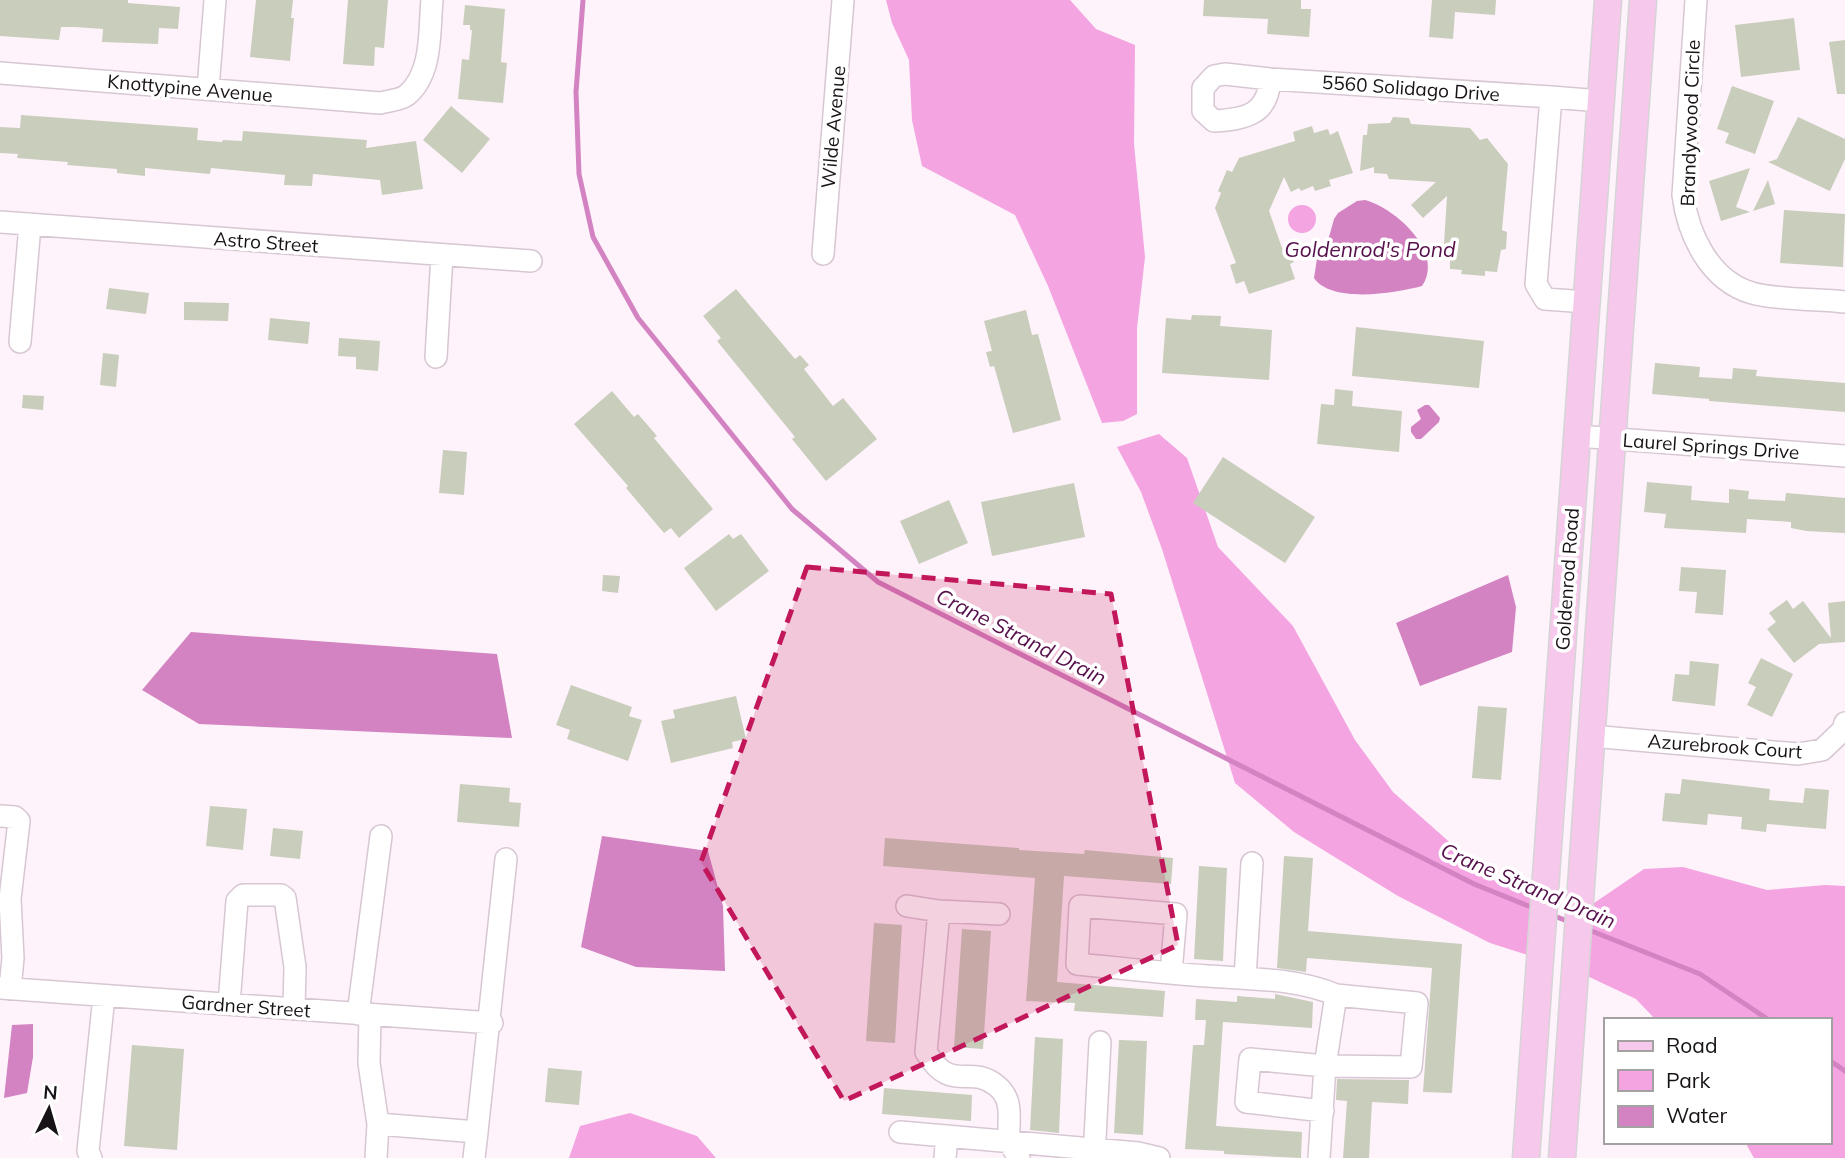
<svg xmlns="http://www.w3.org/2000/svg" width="1845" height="1158" font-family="Mulish,sans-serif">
<rect width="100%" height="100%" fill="#fef3fb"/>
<!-- green -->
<path fill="#f4a4e1" d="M886 0H1070L1096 29 1135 45 1134 144 1145 257 1137 328V414L1123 421 1102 423 1048 286 1015 215 922 166 912 120 909 60 892 23Z
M1288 219a14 14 0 1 1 28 0a14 14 0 1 1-28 0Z
M1159 434 1187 458 1218 547 1293 626 1355 740 1393 792 1491 879 1541 901 1531 956 1490 943 1398 896 1294 832 1235 783 1162 549 1141 492 1117 447Z
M1683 867 1767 890 1825 885 1845 886V1158H1754L1745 1142H1829V1020H1656L1636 999 1566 966 1575 916 1644 869Z
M630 1113 697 1136 716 1158H569L580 1126Z"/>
<!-- water -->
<path fill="#d383c1" d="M1365 200C1395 208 1445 252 1422 286 1396 293 1332 304 1314 278L1318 252 1329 237 1334 219 1338 213 1357 201Z
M1425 405H1429L1440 418 1439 422 1421 439H1416L1411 432V427L1421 419 1417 410Z
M1508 575 1516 607 1512 652 1420 686 1396 623Z
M191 632 497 654 512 738 199 724 142 690Z
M602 836 708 851 723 906 725 971 636 967 581 947Z
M33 1024V1057L27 1093 4 1098 12 1025Z"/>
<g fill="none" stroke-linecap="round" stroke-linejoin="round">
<!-- stream -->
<path stroke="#d383c1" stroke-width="5" d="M583 0 576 92 579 174 593 237 638 318 792 509 878 582 1474 884 1536 909
M1552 915 1572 923
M1584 928 1700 974 1769 1020
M1829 1060 1845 1071"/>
</g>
<!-- building -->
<path fill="#c9cdbb" d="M0 0H128V3L180 7 178 29 159 28 158 44 102 42 103 29 75 27H61L59 40 0 36Z
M256 0H293L291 18H294L290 61 250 57Z
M348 0H388L384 48 375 47 374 66 343 64Z
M1204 0H1301V9H1311L1309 37 1267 34 1268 19 1203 16Z
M1432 0H1496L1495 15 1455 12 1453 39 1429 37Z
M465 5 505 9 501 62 507 63 503 103 458 99 462 59 469 60 472 30H470V25H463Z
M1794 18 1800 70 1741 77 1735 25Z
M1845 40V94H1837L1829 42Z
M1732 86 1774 101 1755 154 1725 143 1729 133 1717 129Z
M451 106 490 139 462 173 423 140Z
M21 115 198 128 197 140 222 142 223 140 242 141 243 131 367 140 366 148 416 141 423 189 382 195 380 180 313 174 312 186 284 185 285 175 211 168 210 174 145 168V176L117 173V169L67 165 68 162 17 158 18 154 0 153V127L20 128Z
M1393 117 1409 118 1411 124 1470 128 1480 140 1487 138 1508 164 1502 230 1507 232 1506 249 1501 250 1497 272 1485 271V276L1461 274 1462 270 1450 269V246L1444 244 1447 196 1423 218 1411 205 1436 182 1389 179 1387 174 1374 173V167L1360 171 1363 135H1367L1368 124 1390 123Z
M1798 117 1845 139V159L1830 191 1768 162 1777 159Z
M1312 126 1314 133 1328 129 1330 135 1338 131 1353 173 1329 180 1331 186 1315 191 1313 186 1301 191 1299 188 1291 192 1284 177 1269 211 1282 248 1289 246 1294 262 1290 264 1295 279 1249 294 1244 281 1236 284 1230 265 1236 263 1215 208 1221 193 1218 191 1227 170 1232 172 1239 158 1295 141 1293 132Z
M1750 168 1736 207 1750 212 1721 221 1709 181Z
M1768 180 1775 204 1753 211Z
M1784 210 1845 214 1843 267 1780 263Z
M109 288 149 293 146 314 106 309Z
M736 289 795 359 800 355 809 365 804 369 833 406 843 398 877 439 826 481 792 439 795 437 717 341 721 338 703 316Z
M184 302 229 303 228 321 184 320Z
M1026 310 1032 335 1038 334 1061 420 1013 433 994 366 990 367 986 352 992 351 984 321Z
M1192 315 1221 316 1220 326 1272 330 1269 380 1162 373 1166 318 1191 320Z
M270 318 310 322 308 344 268 340Z
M1356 327 1484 341 1479 388 1352 376Z
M339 338 380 341 378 371 356 369V357L338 356Z
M103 353 119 355 116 387 100 385Z
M1655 363 1700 367 1699 377 1732 379 1733 368 1757 370 1756 376 1845 383V412L1709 401V399L1652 394Z
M1335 389 1353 391 1352 406 1402 411 1399 452 1317 444 1321 404 1334 405Z
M612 391 634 417 638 414 657 436 654 438 713 509 679 538 671 528 664 533 626 488 628 486 574 424Z
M23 395 44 396 43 410 22 408Z
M443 450 467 452 464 495 439 493Z
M1223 457 1315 517 1285 563 1193 503Z
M1647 482 1692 486 1691 500 1729 503V489L1749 491 1748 499 1785 501 1786 493 1845 498V533L1806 531 1791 528V522L1747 519 1746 533 1664 528 1666 514 1644 512Z
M1074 483 1085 537 992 556 981 502Z
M949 500 968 543 919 564 900 521Z
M729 534 733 539 741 534 769 571 716 611 684 568Z
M1681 567 1726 570 1723 615 1695 613 1697 592 1679 591Z
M603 575 620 576 618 593 602 591Z
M1787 600 1793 609 1803 601 1831 638 1828 603 1845 601V642L1819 644 1794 663 1767 629 1776 622 1769 613Z
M1761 658 1793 674 1772 717 1747 705 1756 687 1748 683Z
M1690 661 1719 664 1715 706 1672 701 1675 674 1689 675Z
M571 685 632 707 629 716 642 720 628 761 567 739 570 730 556 725Z
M736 696 746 739 732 742 733 748 671 763 661 721 675 718 673 710Z
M1478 706 1507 708 1501 780 1472 778Z
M1682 779 1770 789 1769 800 1803 803 1805 788 1829 790 1826 829 1767 824 1766 832 1741 829 1742 817 1708 814 1707 825 1662 821 1665 793 1680 794Z
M460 784 510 788 509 802 521 803 519 827 457 822Z
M210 806 247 809 243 850 206 846Z
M273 828 303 831 300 859 270 856Z
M885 838 1019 848V850L1084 854 1085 850 1173 858 1171 884 1064 876 1057 982 1165 991 1163 1017 1074 1011 1075 1003 1026 1001 1035 878 883 866Z
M1284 856 1313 858 1308 931 1462 944 1452 1093 1423 1092 1432 968 1307 958 1306 972 1277 968Z
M1199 866 1227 868 1223 961 1194 959Z
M874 923 902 925 895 1043 866 1041Z
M962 929 991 931 983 1049 954 1047Z
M1275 994 1313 1002 1312 1028 1223 1022 1216 1126 1302 1132 1301 1158 1224 1154V1151L1185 1149 1193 1045H1204L1206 1020H1195L1196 999 1237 1002V996L1275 999Z
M1035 1037 1063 1039 1059 1133 1030 1130Z
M1119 1040 1147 1041 1143 1135 1114 1133Z
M132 1045 184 1049 177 1150 124 1146Z
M548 1068 582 1071 579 1105 545 1102Z
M1337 1079 1409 1080 1408 1104 1372 1102 1369 1158H1343L1347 1101 1336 1100Z
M884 1088 972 1095 971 1121 882 1114Z"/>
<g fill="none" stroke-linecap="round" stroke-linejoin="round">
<!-- minor casing -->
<g stroke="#d7c7d3" stroke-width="24">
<path id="minor" d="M1696 0 1683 195C1688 235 1710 281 1752 293 1776 300 1819 299 1845 302
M0 73 380 103C388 101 401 100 407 95 433 73 429 31 432 0
M1270 79C1268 115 1245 119 1214 121L1203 111V88L1214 76 1225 74 1270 79 1551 97
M208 89 215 0
M0 222 531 261
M823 254 843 0
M1587 302 1545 299 1536 284 1551 97 1601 101
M20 342 30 225
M436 357 442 255
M1577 436 1845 456
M1591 736 1798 754 1822 750 1843 730 1845 723
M0 816 15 817 19 821 10 899 13 958 10 989
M907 906 939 911 999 914
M939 911 926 1052C952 1095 969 1063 997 1086 1014 1100 1008 1119 1009 1138 1010 1145 1015 1152 1019 1158
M1171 973 1176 914 1080 906 1077 964C1120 968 1164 973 1207 976 1250 979 1296 978 1336 995L1325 1066 1319 1158
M1245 978 1252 863
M0 988 492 1023
M229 1004 237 901 243 895H281L285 898 295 967 294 1009
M358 1014 381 836
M370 1014 369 1063 378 1124 477 1132 506 859
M1323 1111 1246 1102 1250 1059 1325 1066 1411 1067 1417 1003 1336 995
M900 1132 1138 1153 1159 1158
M91 1158 88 1151 104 996
M376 1158 378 1124
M474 1158 477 1132
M945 1158 947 1136
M1094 1158 1100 1042"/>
</g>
<!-- major casing -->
<g stroke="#d5d5d5" stroke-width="29">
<path id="major" d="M1526 1158 1608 0
M1562 1158 1643 0"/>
</g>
<!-- minor -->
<use href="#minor" stroke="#fff" stroke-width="21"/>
<!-- major -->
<use href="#major" stroke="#f6c8eb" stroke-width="26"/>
</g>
<!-- marked area -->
<path fill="#c2185b" fill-opacity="0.2" stroke="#c2185b" stroke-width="5" stroke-dasharray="14 9" stroke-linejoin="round" d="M807 567 1111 594 1178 945 844 1101 701 862Z"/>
<g text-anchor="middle" stroke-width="7" stroke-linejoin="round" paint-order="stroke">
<!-- street labels -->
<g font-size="19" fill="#181317" stroke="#fff">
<text transform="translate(190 88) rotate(5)" y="7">Knottypine Avenue</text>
<text transform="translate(1411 88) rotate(4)" y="7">5560 Solidago Drive</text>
<text transform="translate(1690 123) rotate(-88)" y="7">Brandywood Circle</text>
<text transform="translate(833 127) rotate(-85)" y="7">Wilde Avenue</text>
<text transform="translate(266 242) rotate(4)" y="7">Astro Street</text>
<text transform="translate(1711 446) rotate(4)" y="7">Laurel Springs Drive</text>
<text transform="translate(1567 579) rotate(-86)" y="7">Goldenrod Road</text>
<text transform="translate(1725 746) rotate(4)" y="7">Azurebrook Court</text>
<text transform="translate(246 1006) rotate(4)" y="7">Gardner Street</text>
</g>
<!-- water labels -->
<g font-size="21" font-style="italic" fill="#57104c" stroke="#fff">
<text x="1370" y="257">Goldenrod's Pond</text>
<text transform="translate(1021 637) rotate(27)" y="7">Crane Strand Drain</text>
<text transform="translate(1528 886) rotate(23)" y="7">Crane Strand Drain</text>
</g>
</g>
<!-- legend -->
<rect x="1604" y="1018" width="228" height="126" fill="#ffffff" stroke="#a3a1a2" stroke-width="2"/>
<rect x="1618" y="1041" width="35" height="10" fill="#f6c8eb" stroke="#a3a1a2" stroke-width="2"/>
<text x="1666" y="1053" font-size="21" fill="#181317">Road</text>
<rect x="1618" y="1070" width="35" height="21" fill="#f4a4e1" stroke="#a3a1a2" stroke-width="2"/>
<text x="1666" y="1088" font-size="21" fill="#181317">Park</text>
<rect x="1618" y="1106" width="35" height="21" fill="#d383c1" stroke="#a3a1a2" stroke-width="2"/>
<text x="1666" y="1123" font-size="21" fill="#181317">Water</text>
<!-- north arrow -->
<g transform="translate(49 1109) rotate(5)" stroke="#ffffff" stroke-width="5" paint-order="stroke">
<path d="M0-5L12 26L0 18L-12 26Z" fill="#181317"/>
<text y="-10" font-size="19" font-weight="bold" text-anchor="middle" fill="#181317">N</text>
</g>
</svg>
